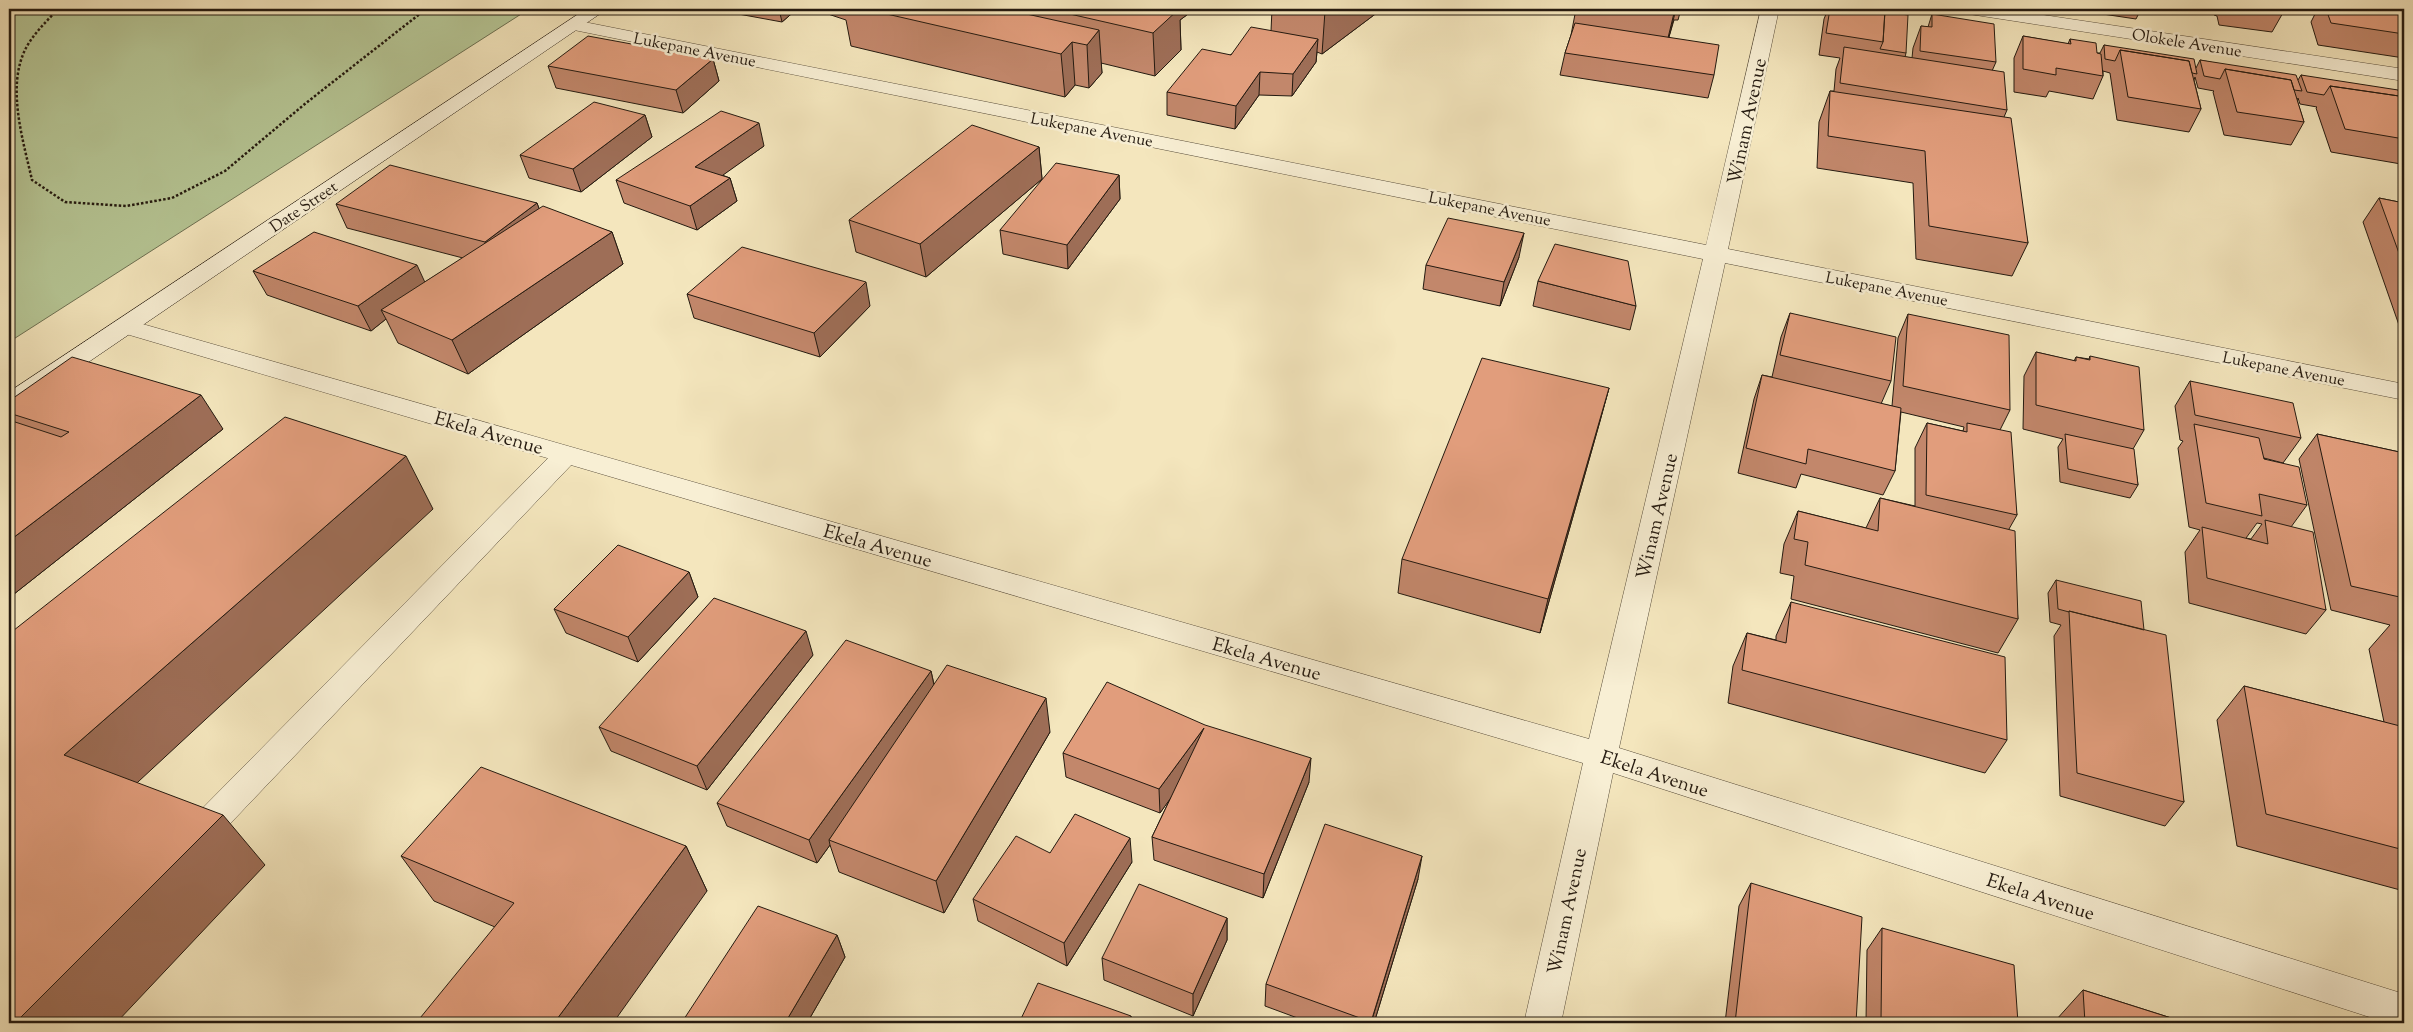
<svg xmlns="http://www.w3.org/2000/svg" width="2413" height="1032" font-family="'Sorts Mill Goudy',serif">
<rect width="100%" height="100%" fill="#f4e6bd"/>
<filter id="stains"><feTurbulence type="fractalNoise" baseFrequency=".004" numOctaves="4"/><feColorMatrix values="0 0 0 0 .2 0 0 0 0 .09 0 0 0 0 .02 0 0 0 .5 -.17"/></filter>
<radialGradient id="worn" r=".72"><stop offset=".6" stop-color="#630" stop-opacity="0"/><stop offset="1" stop-color="#630" stop-opacity=".3"/></radialGradient>
<!-- green -->
<path fill="#b6c695" stroke="#6d7052" d="M9 9H529L9 342Z"/>
<g fill="none" stroke-linecap="round" stroke-linejoin="round">
<!-- lane casing -->
<g stroke="#584d3b" stroke-width="1">
<path id="lane" d="M566 446 575 449 579 455 575 461 207 848 195 853 183 848 178 838 183 828 557 449Z"/>
</g>
<!-- street casing -->
<g stroke="#584d3b" stroke-width="1">
<path id="street" d="M1761 9H1779L1728 249 2404 384V400L1725 263 1619 748 2404 994V1023H2388L1613 773 1561 1023H1524L1583 763 116 331 112 326 116 321 124 319 132 321 1589 739 1703 259 574 30 568 29 565 25 568 21 574 20 1706 245Z
M1960 9H2003L2404 69V81L1969 14 1963 13Z"/>
</g>
<!-- secondary casing -->
<g stroke="#241a10" stroke-width="1">
<path id="secondary" d="M586 9H607L18 410 9 412V392Z"/>
</g>
<!-- path -->
<path stroke="#241a10" stroke-width="2.5" stroke-dasharray="2.5 2" stroke-linecap="butt" d="M58 9C47 21 34 33 26 48 6 86 23 140 32 180L65 202 126 206 172 198 225 171 306 103 426 9"/>
<!-- lane -->
<use href="#lane" fill="#f8efd4" fill-rule="evenodd"/>
<!-- street -->
<use href="#street" fill="#f8efd4" fill-rule="evenodd"/>
<!-- secondary -->
<use href="#secondary" fill="#f8efd4" fill-rule="evenodd"/>
</g>
<!-- wall -->
<path fill="#c2876b" stroke="#241a10" fill-rule="evenodd" d="M711 9H797L782 22Z
M824 9H1195L1180 20 1181 50 1155 76 1101 63 1102 73 1089 88 1075 85 1065 97 851 46 846 20 825 13Z
M1272 9H1382L1322 54 1317 52 1316 62 1292 96 1259 95 1235 129 1167 115V92L1271 31Z
M1576 9H1681L1678 20H1674L1669 37 1714 75 1708 98 1560 75 1565 53 1571 35Z
M1828 9H1885V12L1906 53 1905 57 1912 58 1913 48 1921 26 1928 27 1932 14 1996 62 1992 71 2007 110 2004 117 2028 243 2012 276 1916 259 1913 183 1817 168 1819 122 1830 91H1834L1836 69 1840 58 1819 55 1824 19Z
M2095 9H2141L2136 19 2096 13Z
M2141 9H2176L2174 13Z
M2212 9H2284V11L2272 32 2219 25 2217 16 2214 15Z
M2299 9H2361L2404 15V58L2318 45 2311 22 2316 12Z
M2023 36 2068 44 2070 39 2097 53H2100L2104 45 2196 68 2200 60 2298 80 2301 75 2404 105V159L2401 164 2331 152 2316 108 2317 107 2300 104 2298 98 2297 100 2304 122 2291 145 2224 135 2213 92 2214 91 2198 88 2195 77 2194 80 2201 109 2189 132 2117 120 2110 73 2103 71V76L2093 99 2049 91 2046 97 2014 92V58Z
M713 59 719 81 683 113 556 88 548 66Z
M645 115 652 137 581 192 529 178 520 155Z
M764 146 722 175 730 178 737 201 697 230 624 203 616 180Z
M1039 147 1042 179 926 277 856 252 849 220Z
M1119 175 1120 199 1068 269 1003 254 1000 230Z
M2379 198 2404 203V328H2400L2363 222Z
M537 203 539 209 612 232 623 264 468 374 398 343 386 319 371 331 267 295 253 271 425 282 463 258 347 228 336 204Z
M1519 257 1500 306 1423 289 1426 265Z
M1538 281 1636 306 1630 330 1533 306Z
M687 294 870 306 820 357 694 318Z
M1790 313 1891 381 1881 404 1892 406 1898 338 1908 314 2010 410 2000 430 2017 515 2009 529 2018 619 1998 653 1791 599 1794 576 1780 573 1784 544 1798 511 1866 528 1880 498 1915 506V448L1927 423 1963 431 1964 427 1901 412 1895 471 1883 495 1801 474 1796 488 1738 473 1754 399 1762 375 1772 377 1781 337Z
M2036 352 2074 361 2076 357 2089 359 2090 356 2144 430 2133 449 2138 485 2130 498 2060 482 2058 447 2063 439 2023 429 2024 376Z
M2190 381 2301 438 2283 463 2264 458 2307 505 2291 527 2326 610 2306 634 2189 603 2185 552 2200 530 2189 527 2178 448 2183 441 2180 440 2175 406ZM2257 523 2262 524 2251 539 2246 538Z
M1609 388 1600 421 1540 633 1398 593 1402 559Z
M9 401 223 429 9 598Z
M2317 434 2404 453V891L2237 846 2217 720 2244 686 2384 722 2369 649 2390 625 2331 610 2299 459Z
M689 572 698 597 638 662 566 633 554 609Z
M2056 580 2144 630 2184 802 2165 826 2060 796 2054 636 2061 625 2050 622 2048 593Z
M1791 602 2007 740 1985 773 1728 703 1733 666 1747 633 1776 640V636Z
M813 655 707 790 611 751 599 727Z
M931 671 934 684 1050 732 944 913 839 872 830 845 817 863 727 826 717 803Z
M1063 753 1309 782 1263 898 1154 860 1152 837 1171 797 1160 813 1066 777Z
M686 846 707 891 495 927 434 901 401 856Z
M1050 853 1132 862 1067 966 978 921 973 899Z
M1418 879 1374 1023H1311L1265 1006 1266 984Z
M1751 883 1856 1023H1725L1739 906Z
M1227 918V940L1193 1016 1104 980 1102 958Z
M1882 928 2018 1023H1866L1867 950Z
M837 935 845 957 807 1023H686L684 1019Z
M2083 990 2187 1023H2056V1020Z"/>
<!-- shaded-wall -->
<path fill="#9e6e57" stroke="#241a10" d="M779 9H797L782 22Z
M1177 9H1195L1180 20 1181 50 1155 76 1153 33Z
M1328 9H1382L1322 54 1325 11Z
M1675 9H1676L1670 33 1667 42Z
M1099 30 1102 73 1089 88 1087 45Z
M1318 39 1316 62 1292 96 1293 74Z
M1072 42 1075 85 1065 97 1061 54Z
M713 59 719 81 683 113 676 90Z
M1260 72 1259 95 1235 129 1236 106Z
M645 115 652 137 581 192 573 169Z
M759 123 764 146 702 190 695 167Z
M1039 147 1042 179 926 277 920 244Z
M1119 175 1120 199 1068 269 1067 245Z
M730 178 737 201 697 230 690 206Z
M537 203 546 227 495 266 485 242Z
M612 232 623 264 468 374 452 340Z
M1524 233 1519 257 1500 306 1504 282Z
M417 265 428 289 381 310 386 319 371 331 358 306Z
M866 282 870 306 820 357 814 333Z
M1609 388 1600 421 1540 633 1548 599Z
M201 395 223 429 9 598V541Z
M406 456 433 509 112 806 64 755Z
M689 572 698 597 638 662 628 637Z
M806 631 813 655 707 790 697 766Z
M931 671 936 695 829 840 830 845 817 863 809 840Z
M1046 698 1050 732 944 913 936 881Z
M1204 728V752L1160 813 1159 789Z
M1311 758 1309 782 1263 898 1264 874Z
M223 815 265 865 116 1023H15Z
M1130 838 1132 862 1067 966 1064 943Z
M686 846 707 891 613 1023H554Z
M1422 856 1418 879 1374 1023H1371Z
M1227 918V940L1193 1016V994Z
M837 935 845 957 807 1023H785Z
M1131 1016 1132 1023H1128Z"/>
<!-- building -->
<path fill="#e19d7c" stroke="#241a10" d="M865 9H1004L1099 30 1087 45 1072 42 1061 54Z
M1048 9H1179L1153 33Z
M1318 9H1328L1325 11Z
M1830 9H1885L1883 42 1826 33Z
M2271 9H2284V11Z
M2326 9H2361L2404 15V34L2331 23Z
M1885 12 1908 15 1906 53 1880 49 1883 42Z
M1932 14 1994 24 1996 62 1920 51 1921 26 1932 27Z
M1575 23 1719 45 1714 75 1565 53Z
M1251 27 1318 39 1293 74 1260 72 1236 106 1167 92 1202 49 1231 55Z
M588 36 713 59 676 90 548 66Z
M2023 36 2071 44 2070 39 2096 43 2097 53 2101 54 2103 76 2056 68V75L2023 69Z
M2104 45 2194 59 2197 74 2192 73 2189 61 2120 50 2115 61 2105 59Z
M1844 47 2004 72 2007 110 1840 83Z
M2120 50 2189 61 2201 109 2128 97Z
M2200 60 2296 75 2302 91 2294 90 2291 80 2225 69 2220 79 2204 76Z
M2225 69 2291 80 2304 122 2237 112Z
M2301 75 2398 90 2404 105V108H2403L2399 96 2330 86 2324 95 2307 92Z
M2330 86 2399 96 2404 110V139L2345 129Z
M1830 91 2011 118 2028 243 1929 226 1925 151 1828 136Z
M594 102 645 115 573 169 520 155Z
M721 111 759 123 695 167 730 178 690 206 616 180Z
M972 125 1039 147 920 244 849 220Z
M1056 163 1119 175 1067 245 1000 230Z
M390 165 537 203 485 242 336 204Z
M2379 198 2404 203V267Z
M543 206 612 232 452 340 381 310Z
M1448 218 1524 233 1504 282 1426 265Z
M314 232 417 265 358 306 253 271Z
M1555 244 1628 261 1636 306 1538 281Z
M742 247 866 282 814 333 687 294Z
M1790 313 1896 337 1891 381 1780 355Z
M1908 314 2009 335 2010 410 1903 386Z
M2036 352 2076 361V357L2090 360V356L2139 367 2144 430 2036 405Z
M72 357 201 395 9 541V420L61 437 69 432 9 413V401Z
M1482 358 1609 388 1548 599 1402 559Z
M1762 375 1901 408 1895 471 1808 449 1806 464 1746 448Z
M2190 381 2293 403 2301 438 2195 415Z
M285 417 406 456 64 755 223 815 15 1023H9V634Z
M1927 423 1967 432V423L2011 432 2017 515 1926 495Z
M2194 424 2259 438 2264 459 2299 467 2307 505 2259 494 2262 516 2206 503Z
M2065 434 2134 449 2138 485 2068 469Z
M2317 434 2404 453V598L2351 586Z
M1880 498 2015 531 2018 619 1805 565 1808 542 1794 539 1798 511 1878 531Z
M2265 520 2313 532 2326 610 2207 578 2202 527 2268 544Z
M618 545 689 572 628 637 554 609Z
M2056 580 2141 601 2144 630 2069 611V612L2058 609Z
M714 598 806 631 697 766 599 727Z
M1791 602 2005 657 2007 740 1742 670 1747 633 1786 643Z
M2069 611 2166 635 2184 802 2077 773Z
M846 640 931 671 809 840 717 803Z
M947 665 1046 698 936 881 829 840Z
M1107 682 1205 725 1311 758 1264 874 1152 837 1204 728 1159 789 1063 753Z
M2244 686 2404 727V850L2266 814Z
M481 767 686 846 554 1023H416L514 903 401 856Z
M1075 814 1130 838 1064 943 973 899 1016 836 1050 853Z
M1325 824 1422 856 1371 1022 1266 984Z
M1751 883 1862 917 1856 1023H1735Z
M1139 884 1227 918 1193 994 1102 958Z
M758 906 837 935 785 1023H694L684 1019Z
M1882 928 2014 965 2018 1023H1881Z
M1038 983 1131 1016 1128 1023H1019Z
M2083 990 2187 1023H2085Z"/>
<g text-anchor="middle" stroke-width="5" stroke-linejoin="round" paint-order="stroke">
<!-- far-street labels -->
<g font-size="16" fill="#241a10" stroke="#f8efd4">
<text transform="translate(2187 42) rotate(9)" y="6">Olokele Avenue</text>
<text transform="translate(695 49) rotate(11)" y="6">Lukepane Avenue</text>
<text transform="translate(1092 129) rotate(11)" y="6">Lukepane Avenue</text>
<text transform="translate(303 206) rotate(-34)" y="6">Date Street</text>
<text transform="translate(1490 208) rotate(11)" y="6">Lukepane Avenue</text>
<text transform="translate(1887 288) rotate(11)" y="6">Lukepane Avenue</text>
<text transform="translate(2284 368) rotate(11)" y="6">Lukepane Avenue</text>
</g>
<!-- street labels -->
<g font-size="19" fill="#241a10" stroke="#f8efd4">
<text transform="translate(1746 121) rotate(-78)" y="7">Winam Avenue</text>
<text transform="translate(489 432) rotate(16)" y="7">Ekela Avenue</text>
<text transform="translate(1656 516) rotate(-77)" y="7">Winam Avenue</text>
<text transform="translate(878 545) rotate(16)" y="7">Ekela Avenue</text>
<text transform="translate(1267 658) rotate(16)" y="7">Ekela Avenue</text>
<text transform="translate(1655 773) rotate(18)" y="7">Ekela Avenue</text>
<text transform="translate(2041 896) rotate(18)" y="7">Ekela Avenue</text>
<text transform="translate(1566 911) rotate(-78)" y="7">Winam Avenue</text>
</g>
</g>
<!-- margin -->
<rect width="2413" height="1032" fill="none" stroke="#f4e6bd" stroke-width="30"/>
<rect x="10" y="10" width="2393" height="1012" fill="none" stroke="#241a10" stroke-width="2.5"/>
<rect x="15" y="15" width="2383" height="1002" fill="none" stroke="#241a10"/>
<rect width="100%" height="100%" filter="url(#stains)"/>
<rect width="100%" height="100%" fill="url(#worn)"/>
</svg>
